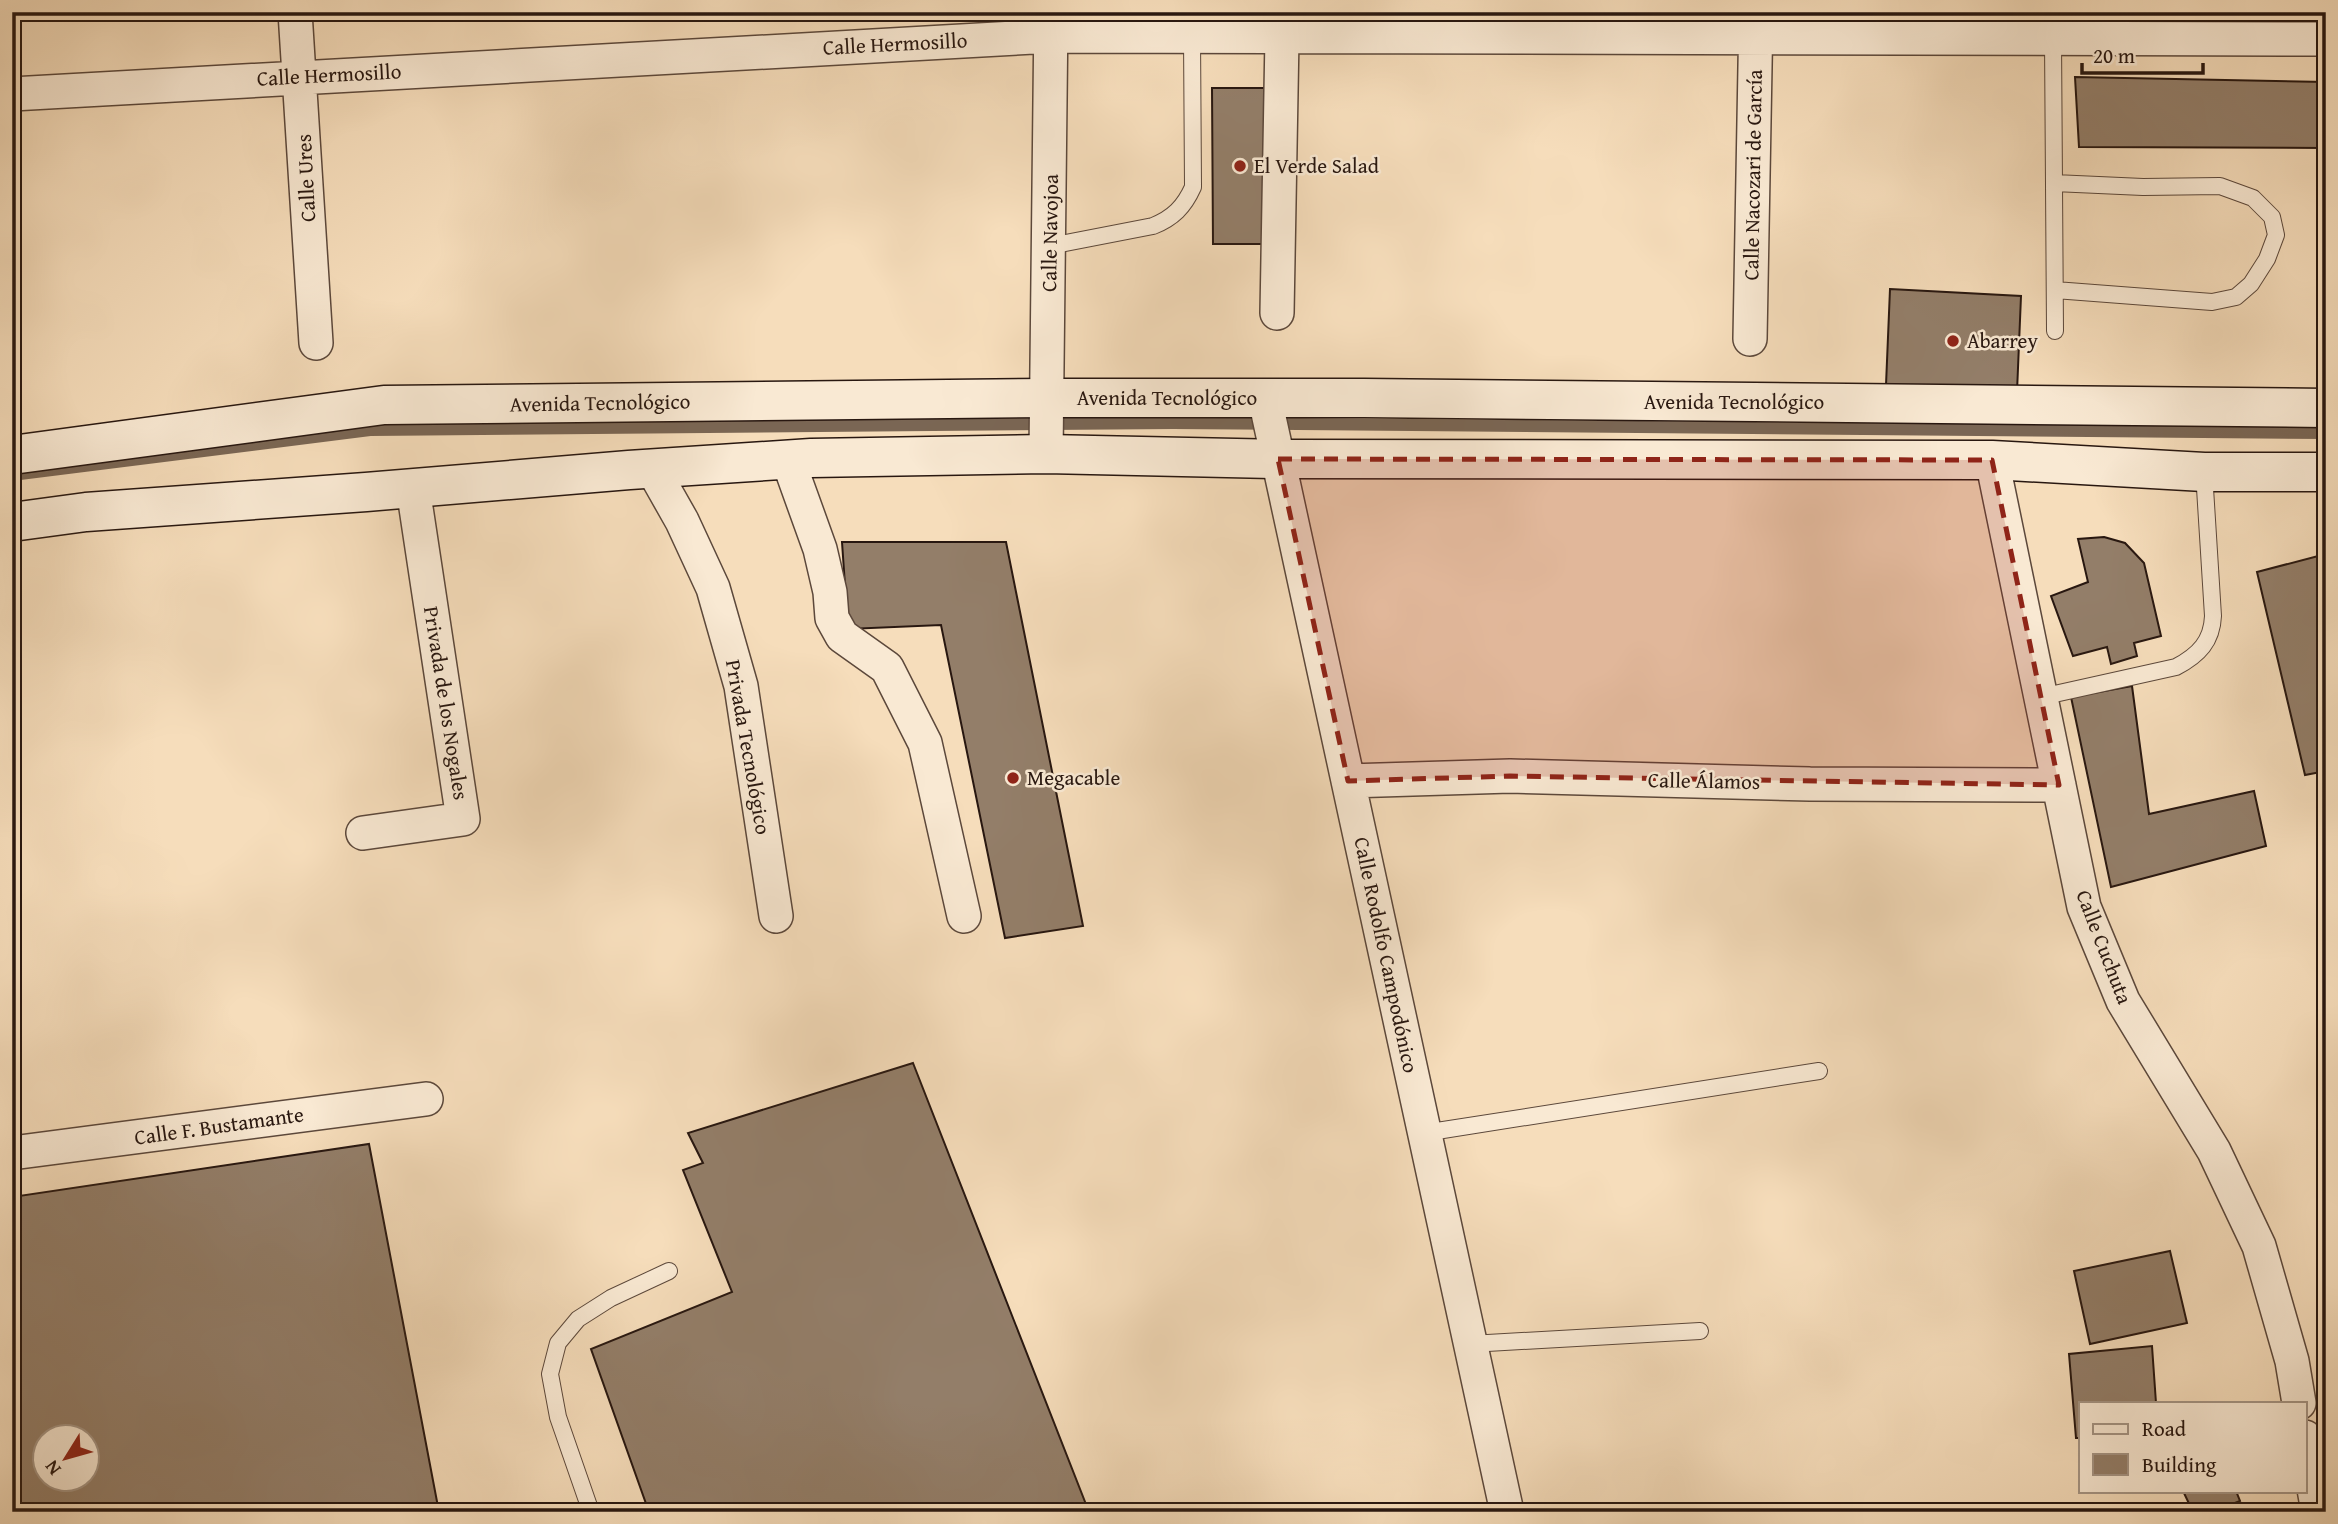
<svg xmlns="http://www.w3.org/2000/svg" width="2338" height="1524" font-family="'Gentium Book Plus',serif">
<rect width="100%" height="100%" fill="#f6ddbb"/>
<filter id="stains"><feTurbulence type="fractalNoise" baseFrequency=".00286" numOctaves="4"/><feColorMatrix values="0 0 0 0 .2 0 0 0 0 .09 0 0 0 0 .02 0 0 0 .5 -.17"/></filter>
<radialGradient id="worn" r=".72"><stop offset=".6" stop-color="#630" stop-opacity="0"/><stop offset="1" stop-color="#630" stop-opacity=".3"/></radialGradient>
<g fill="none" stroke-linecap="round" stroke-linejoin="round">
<!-- stream -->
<path stroke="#7a6654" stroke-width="12" d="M12 475 370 430 1173 423 2326 433"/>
</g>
<!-- building -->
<path fill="#937e69" stroke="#281710" stroke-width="2" fill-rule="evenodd" d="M1783 12H1910V15Z
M2075 77 2326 82V148L2079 147Z
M1212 88H1268L1269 244H1213Z
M1890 289 2021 296 2017 392 1886 385Z
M2104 537 2125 543 2144 563 2161 636 2134 643 2137 656 2111 664 2107 647 2073 656 2051 596 2088 582 2078 539Z
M842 542H1006L1083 926 1005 938 941 625 848 629Z
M2322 555 2326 574V771L2305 775 2257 572Z
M2132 686 2149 814 2254 791 2266 846 2111 887 2071 697Z
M913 1063 1089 1512H649L591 1349 732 1292 683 1170 703 1163 688 1133Z
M369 1144 439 1512H12V1197ZM46 1436H88V1478H46Z
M2170 1251 2187 1323 2090 1344 2074 1271Z
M2152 1346 2156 1403H2081V1438H2076L2069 1354Z
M2183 1491H2236L2240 1501 2212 1512H2193Z"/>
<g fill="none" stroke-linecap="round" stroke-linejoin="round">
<!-- lane casing -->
<g stroke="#5c483b" stroke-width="18">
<path id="lane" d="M2053 39 2055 331
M2054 183 2143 187 2220 186 2253 198 2272 217 2276 235 2267 259 2251 284 2236 297 2212 302 2055 290
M1050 246 1153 226C1173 218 1184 207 1193 187L1192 36
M2041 697 2176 667C2199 655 2212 641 2213 616L2204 472
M1424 1133 1819 1071
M1470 1344 1700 1331
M591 1512 558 1417 550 1374 558 1343 578 1319 611 1298 669 1271"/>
</g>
<!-- street casing -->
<g stroke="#5c483b" stroke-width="36">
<path id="street" d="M295 12 316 343
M12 94 1052 36 2326 39
M1277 313 1282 37
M1750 339 1756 12
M1265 399 1507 1512
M1046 454 1051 12
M788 460 820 549 830 592 832 618 842 636 887 668 925 743 964 916
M1992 460 2084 907 2123 1001 2214 1151 2259 1246 2292 1361 2299 1403
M652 468 682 521 713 588 741 686 776 916
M1348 781 1510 776 1810 784 2059 785
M363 833 463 819 413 488
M12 1153 426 1099
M2305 1437 2318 1512"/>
</g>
<!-- secondary casing -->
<g stroke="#281710" stroke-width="41">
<path id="secondary" d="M12 455 384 405 1047 398H1364L2326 408
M12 522 86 512 366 492 629 470 811 458 1046 454 1278 459 1992 460 2204 472H2326"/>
</g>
<!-- lane -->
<use href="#lane" stroke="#f9e9d3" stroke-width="16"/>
<!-- street -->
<use href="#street" stroke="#f9e9d3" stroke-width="33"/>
<!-- secondary -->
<use href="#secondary" stroke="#f9e9d3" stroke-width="38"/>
</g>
<!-- marked area -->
<path fill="#8f2418" fill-opacity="0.2" stroke="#8f2418" stroke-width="5" stroke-dasharray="14 9" stroke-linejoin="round" d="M1278 459 1992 460 2059 785 1510 776 1348 781Z"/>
<!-- markers -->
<g fill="#8f2418" stroke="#f9e9d3" stroke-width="2.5">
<circle cx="1240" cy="166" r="7"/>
<circle cx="1953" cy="341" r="7"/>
<circle cx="1013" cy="778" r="7"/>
</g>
<g text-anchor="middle" stroke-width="5" stroke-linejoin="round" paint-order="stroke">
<!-- street labels -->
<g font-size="21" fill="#281710" stroke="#f9e9d3">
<text transform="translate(895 44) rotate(-3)" y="7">Calle Hermosillo</text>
<text transform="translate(329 75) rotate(-3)" y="7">Calle Hermosillo</text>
<text transform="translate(1753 175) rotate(-89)" y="7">Calle Nacozari de García</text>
<text transform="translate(306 178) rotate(-93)" y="7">Calle Ures</text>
<text transform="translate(1050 233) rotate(-89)" y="7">Calle Navojoa</text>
<text x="1167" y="405">Avenida Tecnológico</text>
<text x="1734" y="409">Avenida Tecnológico</text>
<text transform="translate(600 403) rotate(-1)" y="7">Avenida Tecnológico</text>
<text transform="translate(446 703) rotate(81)" y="7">Privada de los Nogales</text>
<text transform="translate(748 747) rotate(80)" y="7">Privada Tecnológico</text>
<text transform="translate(1704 781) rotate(1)" y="7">Calle Álamos</text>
<text transform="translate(2104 947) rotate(69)" y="7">Calle Cuchuta</text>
<text transform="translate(1386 955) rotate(78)" y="7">Calle Rodolfo Campodónico</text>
<text transform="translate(219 1126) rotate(-8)" y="7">Calle F. Bustamante</text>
</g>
<!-- poi labels -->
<g font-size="21" fill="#281710" stroke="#f9e9d3" text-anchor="start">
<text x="1254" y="173">El Verde Salad</text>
<text x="1967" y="348">Abarrey</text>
<text x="1027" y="785">Megacable</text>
</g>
</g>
<!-- margin -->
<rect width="2338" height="1524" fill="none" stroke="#f6ddbb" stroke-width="42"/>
<rect x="14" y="14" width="2310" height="1496" fill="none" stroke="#281710" stroke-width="3.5"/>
<rect x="21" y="21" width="2296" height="1482" fill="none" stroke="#281710" stroke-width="2"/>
<!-- legend -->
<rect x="2079" y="1402" width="228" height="91" fill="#f9e9d3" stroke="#a59585" stroke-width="2"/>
<rect x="2093" y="1424" width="35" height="10" fill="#f9e9d3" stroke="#a59585" stroke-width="2"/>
<text x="2142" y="1436" font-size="21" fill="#281710">Road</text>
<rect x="2093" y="1454" width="35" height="21" fill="#937e69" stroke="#a59585" stroke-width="2"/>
<text x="2142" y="1472" font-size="21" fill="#281710">Building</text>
<!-- north arrow -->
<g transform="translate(66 1458) rotate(233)"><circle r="33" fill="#f9e9d3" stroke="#a59585" stroke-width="2"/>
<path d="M0-5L12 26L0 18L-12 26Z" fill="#8f2418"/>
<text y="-10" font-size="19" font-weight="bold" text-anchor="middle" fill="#281710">N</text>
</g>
<!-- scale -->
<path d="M2082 63v10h121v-10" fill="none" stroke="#281710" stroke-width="3.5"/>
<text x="2093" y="63" font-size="21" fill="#281710" stroke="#f9e9d3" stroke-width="5" paint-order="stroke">20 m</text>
<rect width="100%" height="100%" filter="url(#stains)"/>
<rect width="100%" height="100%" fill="url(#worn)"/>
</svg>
